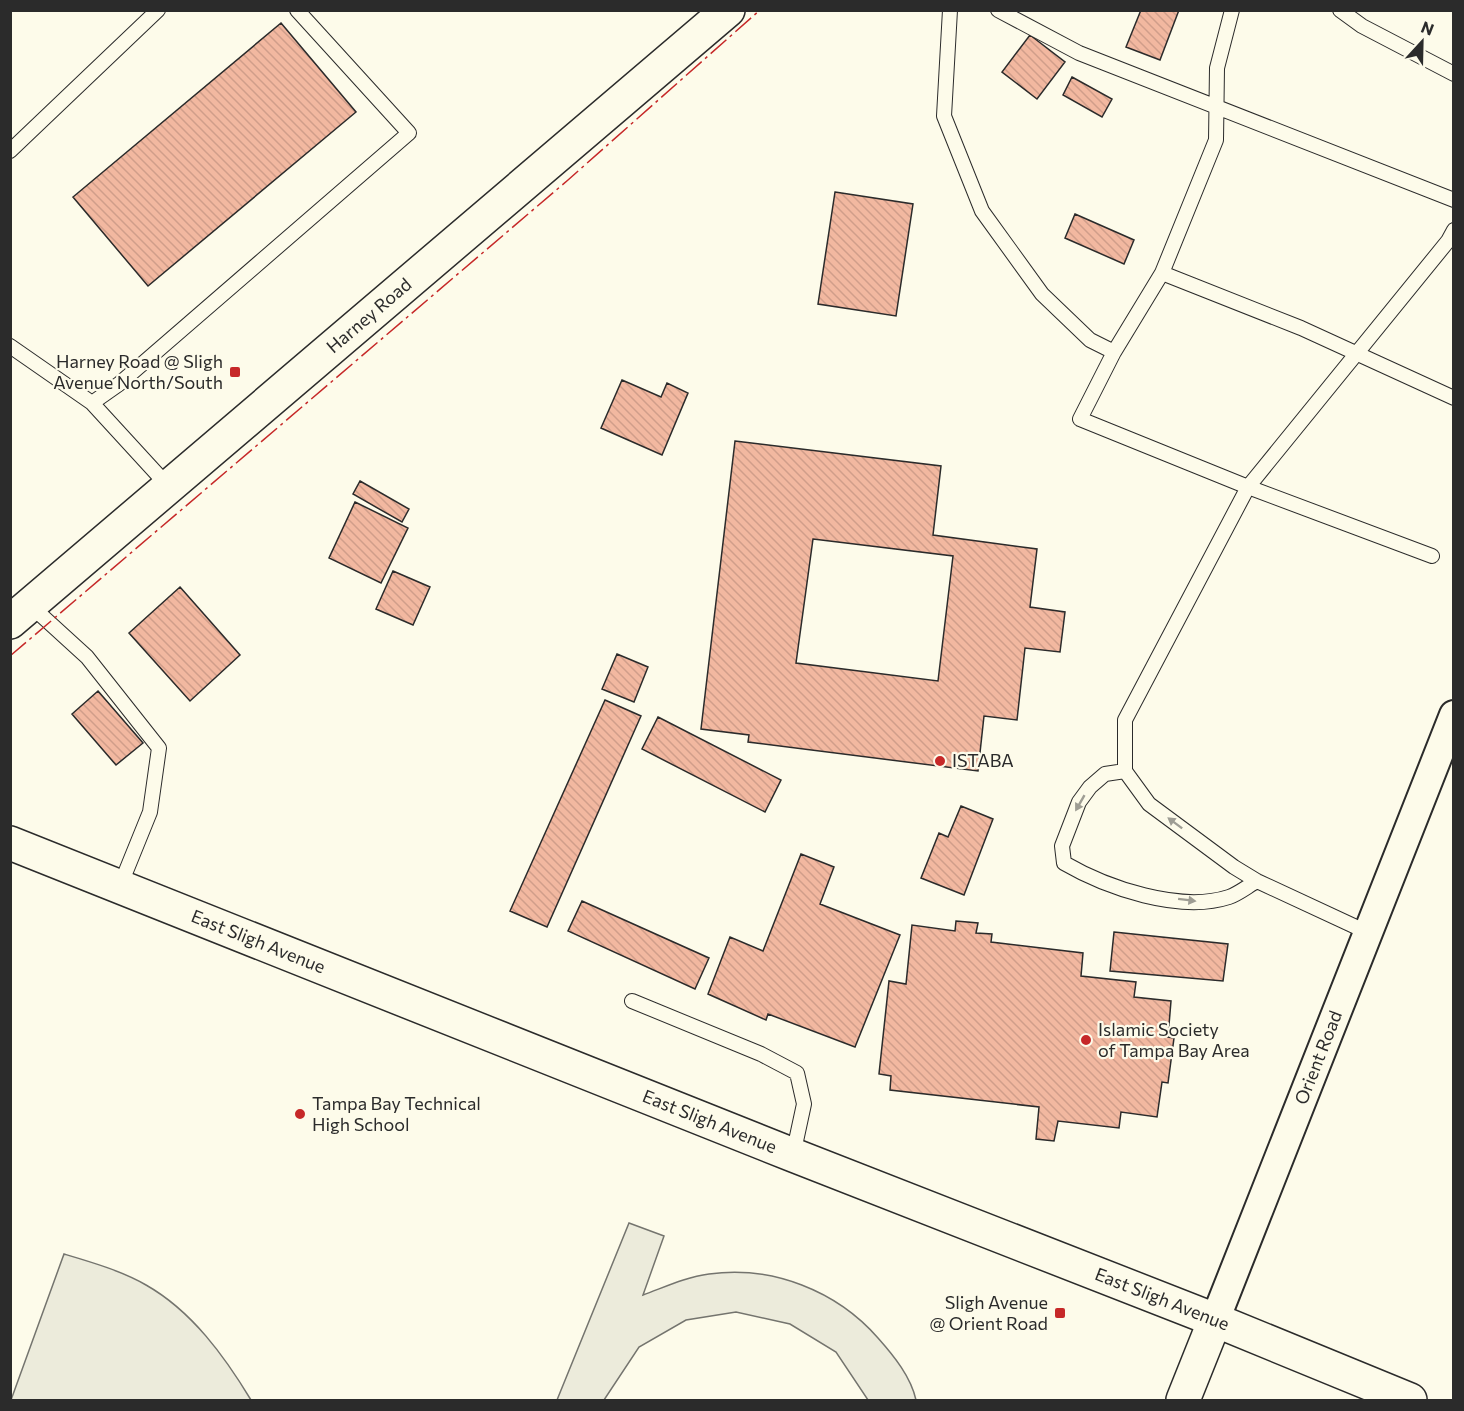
<svg xmlns="http://www.w3.org/2000/svg" width="1464" height="1411" font-family="Commissioner,sans-serif">
<defs>
<pattern id="building-back-hatch" width="6" height="6" patternUnits="userSpaceOnUse" patternTransform="scale(1.5)"><rect width="6" height="6" fill="#f2b8a0"/><path d="M-1 5l2 2M0 0l6 6M5-1l2 2" fill="none" stroke="#d09e8a"/></pattern>
</defs>
<rect width="100%" height="100%" fill="#fdfbea"/>
<!-- pitch -->
<path fill="#ecebdb" stroke="#74746e" stroke-width="1.5" d="M629 1223 664 1236 643 1295C665 1287 686 1277 709 1274 772 1265 837 1291 878 1338 894 1356 911 1377 916 1400H868L836 1352 790 1324 736 1312 686 1320 639 1347 604 1400H557Z
M64 1254C91 1262 122 1271 146 1285 192 1311 225 1357 251 1400H11Z"/>
<!-- building -->
<path fill="url(#building-back-hatch)" stroke="#2b2b2b" stroke-width="1.5" fill-rule="evenodd" d="M1141 10H1179L1160 60 1126 47Z
M281 23 356 112 148 286 73 197Z
M1030 35 1065 62 1037 99 1002 72Z
M1072 77 1112 99 1102 117 1063 95Z
M835 192 913 204 896 316 818 304Z
M1075 214 1134 240 1124 264 1065 238Z
M622 380 661 397 667 383 688 393 662 455 601 428Z
M735 441 941 466 933 535 1037 549 1030 607 1065 612 1060 652 1025 648 1017 720 984 716 978 771 748 742 749 735 701 729ZM813 539 953 556 938 681 796 663Z
M360 481 409 509 402 522 353 494Z
M355 502 408 528 381 583 329 558Z
M393 571 430 587 413 625 376 609Z
M180 587 240 655 190 701 129 633Z
M617 654 648 667 634 702 602 689Z
M98 691 143 743 116 765 72 714Z
M605 700 641 716 547 927 510 911Z
M658 717 781 780 765 812 642 749Z
M961 806 993 819 964 895 921 878 939 833 948 837Z
M801 854 834 867 820 904 900 935 855 1047 768 1014 766 1020 708 994 730 937 763 951Z
M582 901 709 958 695 989 568 931Z
M956 921 978 923 976 933 992 934 991 942 1083 953 1081 976 1136 982 1134 997 1171 1001 1168 1037 1174 1038 1168 1083 1162 1082 1157 1117 1121 1112 1119 1128 1058 1121 1054 1141 1036 1139 1039 1107 890 1090 891 1076 879 1074 889 981 906 984 912 925 955 931Z
M1114 932 1228 944 1223 981 1110 971Z"/>
<g fill="none" stroke-linecap="round" stroke-linejoin="round">
<!-- lane casing -->
<g stroke="#2b2b2b" stroke-width="16">
<path id="lane" d="M950 10 944 116 982 211 1042 294 1090 340 1114 352 1162 273
M998 10 1079 53 1454 200
M1232 10 1217 68 1216 140 1162 273 1301 328 1454 398
M1340 10 1362 26 1454 74
M10 151 158 10
M10 346 92 403 169 487
M1114 352 1080 419 1248 487 1448 241 1454 230
M92 403 119 384 409 133 297 10
M30 605 87 657 159 748 150 812 120 886
M1125 771 1105 774 1090 787 1079 802 1062 846 1064 863C1107 888 1180 913 1229 897 1238 894 1248 886 1257 881
M1369 933 1257 881 1234 867 1149 804 1125 771V720L1248 487 1432 556
M632 1001 761 1054 797 1073 804 1104 793 1155"/>
</g>
<!-- street casing -->
<g stroke="#2b2b2b" stroke-width="32">
<g id="street">
<path id="s1" d="M1215 1320 1454 715"/>
</g>
</g>
<!-- secondary casing -->
<g stroke="#2b2b2b" stroke-width="36">
<g id="secondary">
<path id="s2" d="M10 622 728 10"/>
<path id="s3" d="M10 843 793 1155 1215 1320 1410 1400"/>
<path d="M1183 1400 1215 1320"/>
</g>
</g>
<!-- lane -->
<use href="#lane" stroke="#fdfbea" stroke-width="14"/>
<!-- street -->
<use href="#street" stroke="#fdfbea" stroke-width="28"/>
<!-- secondary -->
<use href="#secondary" stroke="#fdfbea" stroke-width="33"/>
<!-- power -->
<path stroke="#c62828" stroke-width="1.5" stroke-dasharray="21 4.5 3 4.5" stroke-linecap="butt" d="M10 656 568 180 760 10"/>
</g>
<!-- one-way arrows -->
<defs><path id="oneway-solid" d="M-6-.8H1V-3.2L6.5 0L1 3.2V.8H-6Z" transform="scale(1.5)"/></defs>
<g fill="#9e9d94">
<use href="#oneway-solid" transform="translate(1080 803) rotate(120)"/>
<use href="#oneway-solid" transform="translate(1175 823) rotate(-143)"/>
<use href="#oneway-solid" transform="translate(1187 900) rotate(7)"/>
</g>
<!-- markers -->
<g fill="#c62828" stroke="#fdfbea" stroke-width="2">
<rect x="229" y="366" width="12" height="12" rx="3"/>
<circle cx="940" cy="761" r="6"/>
<circle cx="1086" cy="1040" r="6"/>
<circle cx="300" cy="1114" r="6"/>
<rect x="1054" y="1307" width="12" height="12" rx="3"/>
</g>
<g text-anchor="middle" stroke-width="4.5" stroke-linejoin="round" paint-order="stroke">
<!-- street labels -->
<g font-size="18" fill="#2b2b2b" stroke="#fdfbea">
<text dy="6" stroke="none"><textPath href="#s2" startOffset="472">Harney Road</textPath></text>
<text dy="6" stroke="none"><textPath href="#s3" startOffset="267">East Sligh Avenue</textPath></text>
<text dy="6" stroke="none"><textPath href="#s1" startOffset="282">Orient Road</textPath></text>
<text dy="6" stroke="none"><textPath href="#s3" startOffset="753">East Sligh Avenue</textPath></text>
<text dy="6" stroke="none"><textPath href="#s3" startOffset="1239">East Sligh Avenue</textPath></text>
</g>
<!-- poi labels -->
<g font-size="18" fill="#2b2b2b" stroke="#fdfbea" text-anchor="start">
<text x="223" y="368" text-anchor="end">Harney Road @ Sligh<tspan x="223" dy="21">Avenue North/South</tspan></text>
<text x="952" y="767">ISTABA</text>
<text x="1098" y="1036">Islamic Society<tspan x="1098" dy="21">of Tampa Bay Area</tspan></text>
<text x="312" y="1110">Tampa Bay Technical<tspan x="312" dy="21">High School</tspan></text>
<text x="1048" y="1309" text-anchor="end">Sligh Avenue<tspan x="1048" dy="21">@ Orient Road</tspan></text>
</g>
</g>
<!-- border -->
<rect width="1464" height="1411" fill="none" stroke="#2b2b2b" stroke-width="24"/>
<!-- north arrow -->
<g transform="translate(1422 42) rotate(22)" stroke="#fdfbea" stroke-width="4.5" paint-order="stroke">
<path d="M0-4.5L10 22L0 15L-10 22Z" fill="#2b2b2b"/>
<text y="-9" font-size="16" font-weight="bold" text-anchor="middle" fill="#2b2b2b">N</text>
</g>
</svg>
